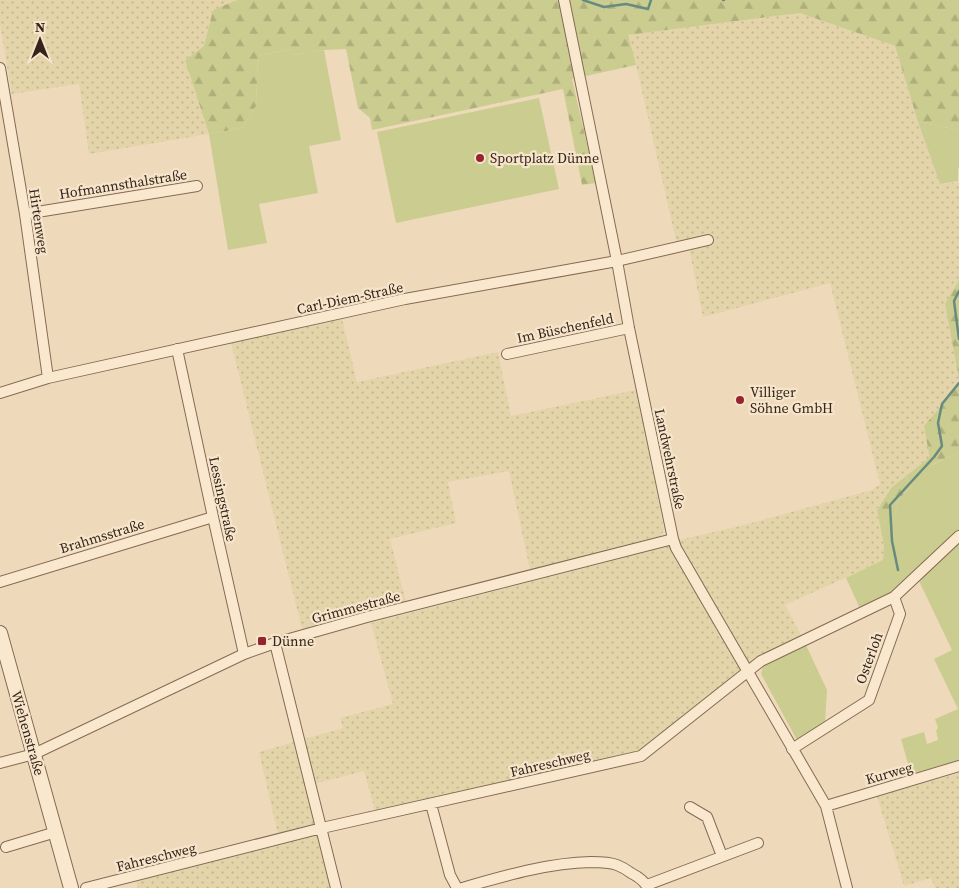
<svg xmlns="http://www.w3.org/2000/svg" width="959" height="888" font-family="'Source Serif 4',serif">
<defs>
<pattern id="farmland-dots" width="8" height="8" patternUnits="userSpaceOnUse" patternTransform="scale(1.25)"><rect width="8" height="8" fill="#e4d4a9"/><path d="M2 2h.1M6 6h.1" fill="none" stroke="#c4b691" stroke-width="1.8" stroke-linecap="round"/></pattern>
<pattern id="forest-firs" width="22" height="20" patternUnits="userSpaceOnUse" patternTransform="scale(1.25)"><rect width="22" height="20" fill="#cbcc90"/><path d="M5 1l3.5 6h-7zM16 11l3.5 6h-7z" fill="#afaf7c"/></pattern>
</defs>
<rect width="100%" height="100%" fill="#eedabb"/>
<!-- farmland -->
<path fill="url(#farmland-dots)" d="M0 0H237L213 10 204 46 185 60 209 134 89 154 79 84 12 94 0 25Z
M800 13 895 46 918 122 940 184 959 182V280L945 304 959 379V385L924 426 930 457 892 487 877 509 884 546 883 561 785 605 802 637 752 662 736 673 653 741 638 752 375 811 364 771 306 786 316 825 278 835 259 752 343 728 340 718 393 704 371 623 666 547 683 539 740 526 872 490 880 484 830 283 703 317 688 243 677 245 636 65 627 35Z
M342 319 357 382 498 352 511 416 636 390 664 530 661 536 530 570 509 471 448 482 456 523 390 539 406 602 367 610 302 629 231 343Z
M959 773V888H935L931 878 904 886 877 796Z
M319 835 331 888H138L136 880Z"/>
<!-- grass -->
<path fill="#cbcc90" d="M291 49 293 55 324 50 341 140 309 146 318 193 259 204 267 243 228 250 209 134 242 128 256 106 258 56Z
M539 98 559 189 396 223 377 132Z
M918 122 959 130V168L958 169V181L940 184Z
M959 452V530L895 592 862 613 846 578 883 560 884 546 880 525 895 514 898 500 911 487 906 476 930 457 932 465Z
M959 542V760L911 774 901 739 924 732 927 744 938 740 936 730 938 728 935 719 958 709 934 659 952 650 919 581Z
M805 643 827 690 825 722 797 740 761 674 763 667Z"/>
<!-- forest -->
<path fill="url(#forest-firs)" d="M237 0H959V130L918 122 895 46 800 13 628 35 636 65 572 79 596 183 582 185 563 89 372 130 370 118 358 108 346 49 324 50 292 55 291 49 258 56 256 106 242 128 209 134 185 60 204 46 213 10Z
M959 280V379L945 304Z
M959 385V452L931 465 924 426Z
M906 476 911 487 898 500 895 514 880 525 877 510 892 487Z"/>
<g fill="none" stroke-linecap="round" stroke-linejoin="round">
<!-- stream -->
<path stroke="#678c7f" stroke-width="2.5" d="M583 0 604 7 626 4 648 9 651 0
M723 0H724
M959 291 954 301 959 339
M898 570 892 541 890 505 934 457 942 446 938 423 942 404 959 383"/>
<!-- minor casing -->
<g stroke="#856a55" stroke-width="12">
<path id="minor" d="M564 0 617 261 629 328 673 539 676 548 826 806 847 888
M0 68 25 214 48 378
M25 214 197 186
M177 349 213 517 244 654
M507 354 629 328
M0 393 48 378 405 299 617 261 708 240
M0 582 213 517
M275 643 336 888
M792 749 869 700 900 614 894 597
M0 763 34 754 244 654 275 643 367 617 673 539
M431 804 450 875 457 888
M826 806 959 766
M690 807 707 817 722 856
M6 847 56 832
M647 885 758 843
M86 888 322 828 641 756 761 661 894 597 959 536
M462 888C504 876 547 863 591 862 599 862 609 862 617 865 622 867 627 870 631 873 637 876 645 882 648 888"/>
</g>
<!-- tertiary casing -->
<g stroke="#856a55" stroke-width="16">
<path id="tertiary" d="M0 633 71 888"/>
</g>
<!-- minor -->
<use href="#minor" stroke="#f9e8ce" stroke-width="10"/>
<!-- tertiary -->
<use href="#tertiary" stroke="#f9e8ce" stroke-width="14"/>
</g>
<!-- markers -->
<g fill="#952430" stroke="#f6e5cb" stroke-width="2">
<circle cx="480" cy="158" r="5"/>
<circle cx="740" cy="400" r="5"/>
<rect x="257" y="636" width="10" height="10" rx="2.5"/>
</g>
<g text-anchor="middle" stroke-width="4.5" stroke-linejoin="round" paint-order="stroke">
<!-- poi labels -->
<g font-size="14" fill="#34241a" stroke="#f6e5cb" text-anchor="start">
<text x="490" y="163">Sportplatz Dünne</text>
<text x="750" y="397">Villiger<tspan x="750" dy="16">Söhne GmbH</tspan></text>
<text x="272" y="646">Dünne</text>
</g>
<!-- street labels -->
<g font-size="14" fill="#34241a" stroke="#f6e5cb">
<text transform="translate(123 184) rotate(-9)" y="5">Hofmannsthalstraße</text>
<text transform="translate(39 221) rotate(81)" y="5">Hirtenweg</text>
<text transform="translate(350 298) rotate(-12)" y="5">Carl-Diem-Straße</text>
<text transform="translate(565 328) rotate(-12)" y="5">Im Büschenfeld</text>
<text transform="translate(670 459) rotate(78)" y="5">Landwehrstraße</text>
<text transform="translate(223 499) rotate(78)" y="5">Lessingstraße</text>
<text transform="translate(102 536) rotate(-17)" y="5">Brahmsstraße</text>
<text transform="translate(356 607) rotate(-15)" y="5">Grimmestraße</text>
<text transform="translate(869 658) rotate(-70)" y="5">Osterloh</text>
<text transform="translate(28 733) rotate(74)" y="5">Wiehenstraße</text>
<text transform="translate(550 763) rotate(-13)" y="5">Fahreschweg</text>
<text transform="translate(889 773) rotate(-16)" y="5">Kurweg</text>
<text transform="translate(156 857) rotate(-14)" y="5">Fahreschweg</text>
</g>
</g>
<!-- north arrow -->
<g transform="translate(40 40)" stroke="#f6e5cb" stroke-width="4" paint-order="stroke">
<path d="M0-4L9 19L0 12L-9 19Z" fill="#34241a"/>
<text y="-8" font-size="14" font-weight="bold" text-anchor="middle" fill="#34241a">N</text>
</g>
</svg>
